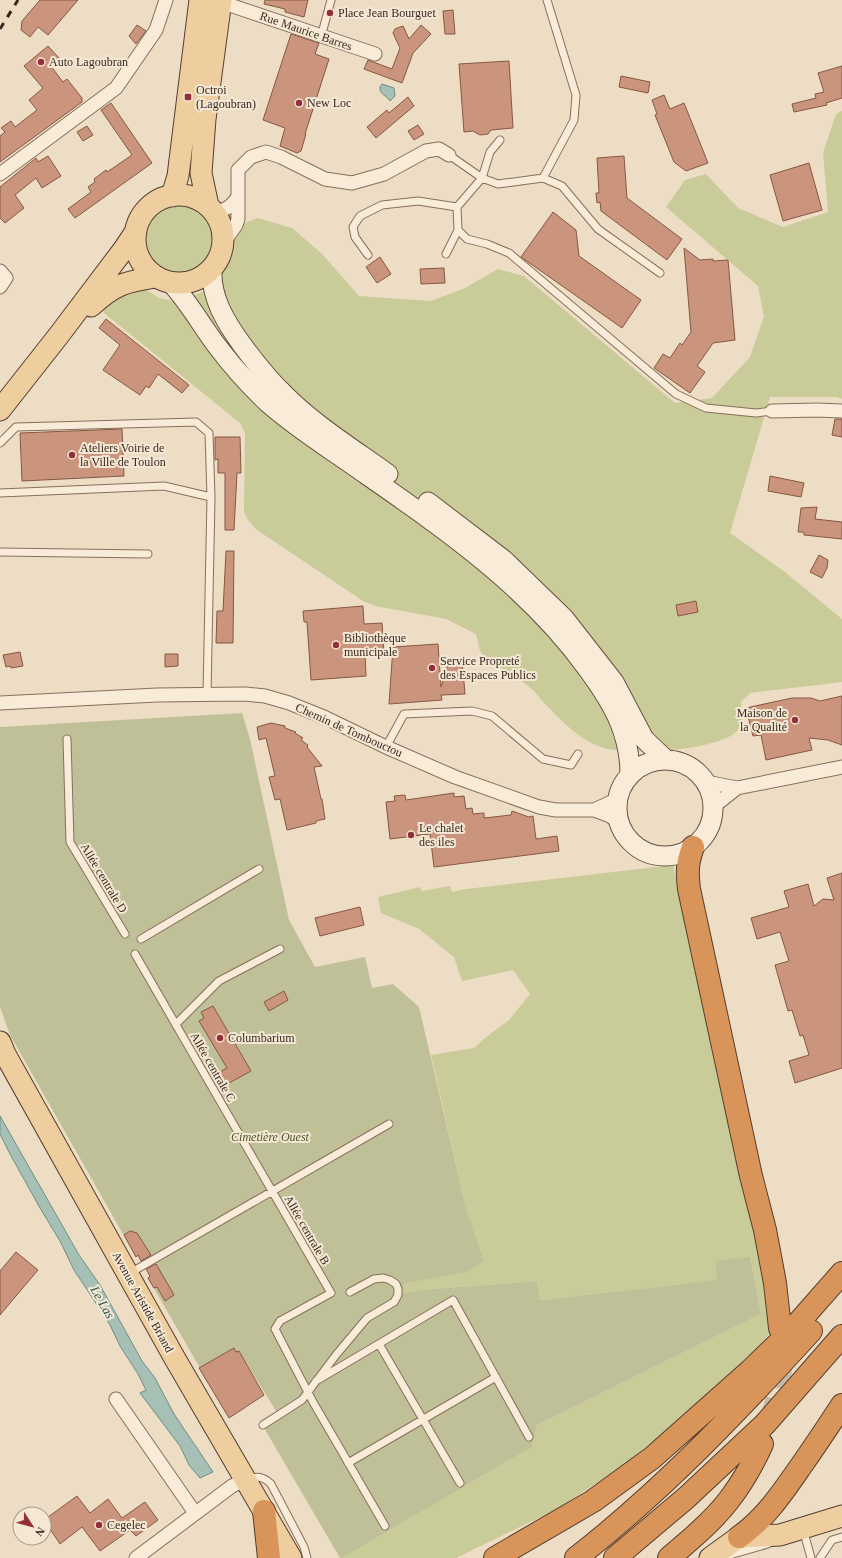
<svg xmlns="http://www.w3.org/2000/svg" width="842" height="1558" font-family="'Times New Roman',serif">
<rect width="100%" height="100%" fill="#edddc5"/>
<!-- green -->
<path fill="#c9cb99" d="M842 111V399L837 397H770L730 533 785 572 842 619V682L750 693 741 702C741 712 744 723 737 731 719 751 622 757 598 746 576 737 561 720 544 703 539 697 534 690 527 685 517 677 486 662 481 652 478 647 478 639 476 634L446 619 375 606 363 601 257 530 248 520 244 512 245 433 240 423 104 313 101 305 142 287 159 298 178 302 202 292 220 277 229 262 231 236 240 225 258 218 292 228 322 254 359 296 431 301 465 288 498 269 524 276 675 403 712 398 750 357 764 316 758 286 666 207 685 180 706 174 738 208 783 227 828 212 823 153 836 114Z
M143 240a35 35 0 1 1 70 0a35 35 0 1 1-70 0Z
M673 865 755 1237 772 1331 732 1375 628 1462 557 1509 456 1558H342L532 1447 537 1425 761 1314 750 1257 718 1280 540 1300 537 1281 420 1290 404 1293 402 1284 419 1281 484 1261 466 1208 431 1055 474 1048 485 1038 509 1020 530 994 513 970 462 981 454 957 419 929 381 913 378 897 420 887 422 891 450 886 452 892 466 889Z"/>
<!-- cemetery -->
<path fill="#bfc098" d="M242 713 250 739 289 920 315 967 365 957 372 988 393 984 419 1007 466 1208 484 1261 466 1272 403 1284 404 1293 420 1290 537 1281 540 1300 717 1280 716 1261 750 1257 761 1314 537 1425 532 1447 342 1558H340L260 1421 276 1411 239 1351 236 1352 234 1348 200 1368 148 1278 150 1276 138 1256 136 1257 10 1035 0 1007V727Z"/>
<!-- water -->
<path fill="#a7c0b6" stroke="#6e8e83" d="M382 84 394 88 395 96 390 101C386 95 379 94 380 87Z
M0 1116 79 1255 100 1285 142 1361 155 1378 174 1414 213 1472 200 1478 189 1465 180 1446 140 1393 146 1390 138 1374 120 1346 109 1323 74 1270 60 1241 40 1208 10 1154 0 1134Z"/>
<!-- building -->
<path fill="#ca957c" stroke="#865742" d="M40 0H78L48 35 38 27 30 37 21 30 22 21Z
M265 0H308L304 17 285 12V9L264 4Z
M453 10 455 34H445L443 11Z
M137 25 146 31 136 44 129 36Z
M421 25 431 34 413 53 402 83 364 69 368 60 392 69 400 48 393 33 395 29 403 26 409 39Z
M291 34 319 43 315 54 329 59 305 134H306L301 151 297 153 280 146 285 128 263 120Z
M48 46 59 58 50 65 63 82 67 79 82 98V102L0 162V136L5 132 1 128 11 121 15 127 37 110 29 100 43 88 24 66Z
M509 61 513 128 491 130 488 134 480 135 473 131 464 132 459 64Z
M842 66V98L826 103 827 105 794 112 792 104 816 98 815 94 824 92 818 73Z
M621 76 650 82 648 93 619 87Z
M664 95 670 109 684 103 708 163 686 171 674 162 655 115 657 114 652 100Z
M408 97 414 106 376 138 367 127 387 110 389 113Z
M111 103 152 163 75 218 68 209 91 192 88 187 95 182 94 179 106 170 107 172 116 166 132 155 101 110Z
M418 125 424 134 414 140 408 131Z
M87 126 93 135 83 141 77 132Z
M48 156 61 176 42 188 36 178 15 195 24 208 5 223 0 218V187L36 158 38 162Z
M624 156 627 198 682 239 667 260 601 211 600 202 597 203 596 193H599L597 158Z
M809 163 822 210 783 221 770 175Z
M553 212 576 230 579 256 641 300 622 328 521 257Z
M684 248 700 260 713 259V261L728 260 735 340 713 343 697 366 705 372 690 393 654 368 663 354 670 358 680 343 682 345 691 332Z
M380 257 391 274 377 283 366 267Z
M444 268 445 283 421 284 420 269Z
M106 319 189 385 182 393 158 374 149 388 146 386 140 395 103 370 120 345 99 328Z
M835 419H842V437L832 435Z
M122 429 124 476 22 481 20 433Z
M215 437H240L241 473H237L234 530H225V473H218V459L215 460Z
M770 476 804 483 801 497 768 491Z
M817 507 815 519 842 522V539L804 535V532H798L801 508Z
M226 551H234L233 643H216L217 611H223Z
M819 555 828 560 827 568 822 578 810 572Z
M696 601 698 612 678 616 676 605Z
M363 606 364 624 382 623 384 653 365 654 366 676 311 680 307 622H304L303 611Z
M438 644 441 687 449 661 462 660 465 694 441 695 442 700 389 704 393 647Z
M20 652 23 666 11 668 10 666 6 667 3 655Z
M165 654H178V666L165 667Z
M842 696V745L828 740 809 738 812 750 766 760 761 735 753 736 746 708 792 698H811L820 701Z
M271 723 285 726V728L296 732 295 733 303 738 301 740 308 745 307 747 322 766 314 767 321 799H322L325 819 316 821V823L287 830 280 799 275 800 269 777 275 776 266 738 259 740 257 727Z
M454 793V797L464 796 466 809 472 808 473 814 484 813V818L511 815 512 811 529 817 533 816 536 839 557 836 559 851 434 867 430 834 390 839 386 802 395 801 394 796 405 795 406 800Z
M842 873V1068L795 1083 789 1061 809 1055 803 1035 800 1036 792 1010 788 1011 775 965 789 961 780 932 757 939 751 918 789 907 784 891 808 884 814 906 823 899 834 900 827 878Z
M360 907 364 925 320 936 315 918Z
M284 991 288 1000 269 1011 264 1002Z
M213 1006 251 1071 220 1088 213 1076 227 1068 199 1021 204 1018 201 1012Z
M130 1231 137 1233 151 1255 141 1261 138 1255 136 1257 124 1235Z
M16 1252 38 1270 0 1315V1271Z
M156 1264 174 1295 165 1301 157 1287 154 1288 148 1278 150 1276 146 1269Z
M234 1348 236 1352 239 1351 264 1395 229 1418 199 1368Z
M77 1496 90 1513 108 1499 122 1518 145 1502 158 1520 136 1536 130 1530 100 1551 82 1527 60 1544 44 1520Z"/>
<g fill="none" stroke-linecap="round" stroke-linejoin="round">
<!-- motorway-tunnel -->
<path stroke="#c9b9a4" stroke-width="22" stroke-dasharray="22 11" stroke-linecap="butt" d="M770 1420C779 1397 782 1375 781 1350"/>
<!-- service casing -->
<g stroke="#876f5c" stroke-width="9">
<path id="service" d="M321 37 331 0
M449 155 482 178 498 184 543 178 562 186 598 229 660 273
M543 178 574 120 576 95 547 0
M458 230 467 239 487 244 509 253 676 394 706 408 756 413 772 411
M446 254 458 230 457 207
M368 255 355 237 353 227 360 216 382 205 418 201 457 207 482 178 490 152 500 140
M0 443 16 427 196 422 209 433 211 497
M0 493 164 486 211 497 207 695
M0 552 148 554
M67 739 70 842 125 934
M386 747 404 714 472 711 492 716 543 759 571 765 578 754
M141 939 259 869
M135 954 331 1293 280 1321 275 1329 313 1402 385 1526
M176 1024 219 981 280 949
M130 1273 389 1124
M379 1344 460 1483
M316 1381 453 1300 529 1437
M263 1425 302 1400 336 1355 367 1318 394 1302 398 1295V1289L396 1284 390 1280 383 1278 374 1279 350 1292
M348 1463 496 1377
M247 1479C257 1476 263 1476 271 1484L304 1547 307 1558
M803 1529 811 1558
M726 1556 768 1544
M820 1558 832 1540 842 1537"/>
</g>
<!-- minor casing -->
<g stroke="#876f5c" stroke-width="15">
<path id="minor" d="M215 0 375 54
M0 174 116 88 156 30 166 0
M212 211C225 211 230 208 238 197
M222 245 236 225 238 219V170L251 157 266 152 281 157 325 179 352 183 384 174 426 151 439 149 449 155
M0 271 6 278 0 287
M772 411 817 410 842 411
M0 703 157 695 245 694 265 696 289 703 324 717 386 747 455 777 539 807 556 810H594L618 799
M706 782 737 788 842 767
M713 807 737 788
M594 810 610 816 620 823
M116 1399 195 1513
M136 1558 232 1486 246 1479"/>
</g>
<!-- secondary casing -->
<g stroke="#69503f" stroke-width="21">
<path id="secondary" d="M212 268C210 297 226 323 243 346 255 362 267 378 282 392 313 424 352 448 388 474
M170 282C189 302 201 325 217 346 232 366 250 386 268 403 297 429 332 450 364 473 446 530 530 588 589 671 613 704 630 733 630 775
M428 502 504 560 564 618 614 682 644 739 665 759
M617 808a48 48 0 1 1 96 0a48 48 0 1 1-96 0Z"/>
</g>
<!-- primary casing -->
<g stroke="#553e30" stroke-width="23">
<path id="primary" d="M135 239a44 44 0 1 1 88 0a44 44 0 1 1-88 0Z
M172 196 178 176 200 0
M208 206 201 173 205 119 221 0
M91 306C115 284 125 282 155 277
M0 410 59 335 124 249 136 231
M0 1042 5 1054 174 1357 291 1558
M710 1558 739 1537 780 1535 842 1516"/>
</g>
<!-- motorway casing -->
<g stroke="#553e30" stroke-width="24">
<path id="motorway" d="M693 847C687 863 687 872 689 889L751 1176 765 1230 775 1283 780 1328
M264 1511 269 1558
M739 1537C765 1519 783 1492 801 1466 815 1446 829 1425 842 1405
M495 1558 593 1501 652 1458 751 1370 791 1331 842 1273
M576 1558C662 1491 738 1411 811 1331
M615 1558 686 1498 765 1424 842 1336
M669 1558C690 1540 712 1522 729 1500 742 1483 753 1464 762 1444"/>
</g>
<!-- service -->
<use href="#service" stroke="#f8ebd8" stroke-width="7"/>
<!-- minor -->
<use href="#minor" stroke="#f8ebd8" stroke-width="13"/>
<!-- secondary -->
<use href="#secondary" stroke="#f8ebd8" stroke-width="19"/>
<!-- primary -->
<use href="#primary" stroke="#eece9f" stroke-width="21"/>
<!-- motorway -->
<use href="#motorway" stroke="#d99559" stroke-width="22"/>
<!-- rail -->
<path stroke="#38291f" stroke-width="3" stroke-dasharray="7 7" stroke-linecap="butt" d="M0 29 18 0"/>
</g>
<!-- markers -->
<g fill="#942e38" stroke="#f4e8d5" stroke-width="1.5">
<circle cx="330" cy="13" r="4"/>
<circle cx="41" cy="62" r="4"/>
<rect x="184" y="93" width="8" height="8" rx="2"/>
<circle cx="299" cy="103" r="4"/>
<circle cx="72" cy="455" r="4"/>
<circle cx="336" cy="645" r="4"/>
<circle cx="432" cy="668" r="4"/>
<circle cx="795" cy="720" r="4"/>
<circle cx="411" cy="835" r="4"/>
<circle cx="220" cy="1038" r="4"/>
<circle cx="99" cy="1525" r="4"/>
</g>
<g text-anchor="middle" stroke-width="4" stroke-linejoin="round" paint-order="stroke">
<!-- poi labels -->
<g font-size="12" fill="#38291f" stroke="#f4e8d5" text-anchor="start">
<text x="338" y="17">Place Jean Bourguet</text>
<text x="49" y="66">Auto Lagoubran</text>
<text x="196" y="94">Octroi<tspan x="196" dy="14">(Lagoubran)</tspan></text>
<text x="307" y="107">New Loc</text>
<text x="80" y="452">Ateliers Voirie de<tspan x="80" dy="14">la Ville de Toulon</tspan></text>
<text x="344" y="642">Bibliothèque<tspan x="344" dy="14">municipale</tspan></text>
<text x="440" y="665">Service Propreté<tspan x="440" dy="14">des Espaces Publics</tspan></text>
<text x="787" y="717" text-anchor="end">Maison de<tspan x="787" dy="14">la Qualité</tspan></text>
<text x="419" y="832">Le chalet<tspan x="419" dy="14">des iles</tspan></text>
<text x="228" y="1042">Columbarium</text>
<text x="107" y="1529">Cegelec</text>
</g>
<!-- street labels -->
<g font-size="12" fill="#38291f" stroke="#f4e8d5">
<text transform="translate(306 31) rotate(19)" y="4">Rue Maurice Barres</text>
<text transform="translate(349 730) rotate(24)" y="4">Chemin de Tombouctou</text>
<text transform="translate(104 878) rotate(59)" y="4">Allée centrale D</text>
<text transform="translate(213 1067) rotate(60)" y="4">Allée centrale C</text>
<text transform="translate(307 1230) rotate(60)" y="4">Allée centrale B</text>
<text transform="translate(143 1302) rotate(61)" y="4">Avenue Aristide Briand</text>
</g>
<!-- park labels -->
<g font-size="12" font-style="italic" fill="#4c5426" stroke="#f4e8d5">
<text x="270" y="1141">Cimetière Ouest</text>
</g>
<!-- water labels -->
<g font-size="13" font-style="italic" fill="#2f5751" stroke="#f4e8d5">
<text transform="translate(103 1302) rotate(60)" y="5">Le Las</text>
</g>
</g>
<!-- north arrow -->
<g transform="translate(32 1526) rotate(126)"><circle r="19" fill="#f4e8d5" stroke="#a99c8c"/>
<path d="M0-3L7 15L0 10L-7 15Z" fill="#942e38"/>
<text y="-6" font-size="11" font-weight="bold" text-anchor="middle" fill="#38291f">N</text>
</g>
</svg>
